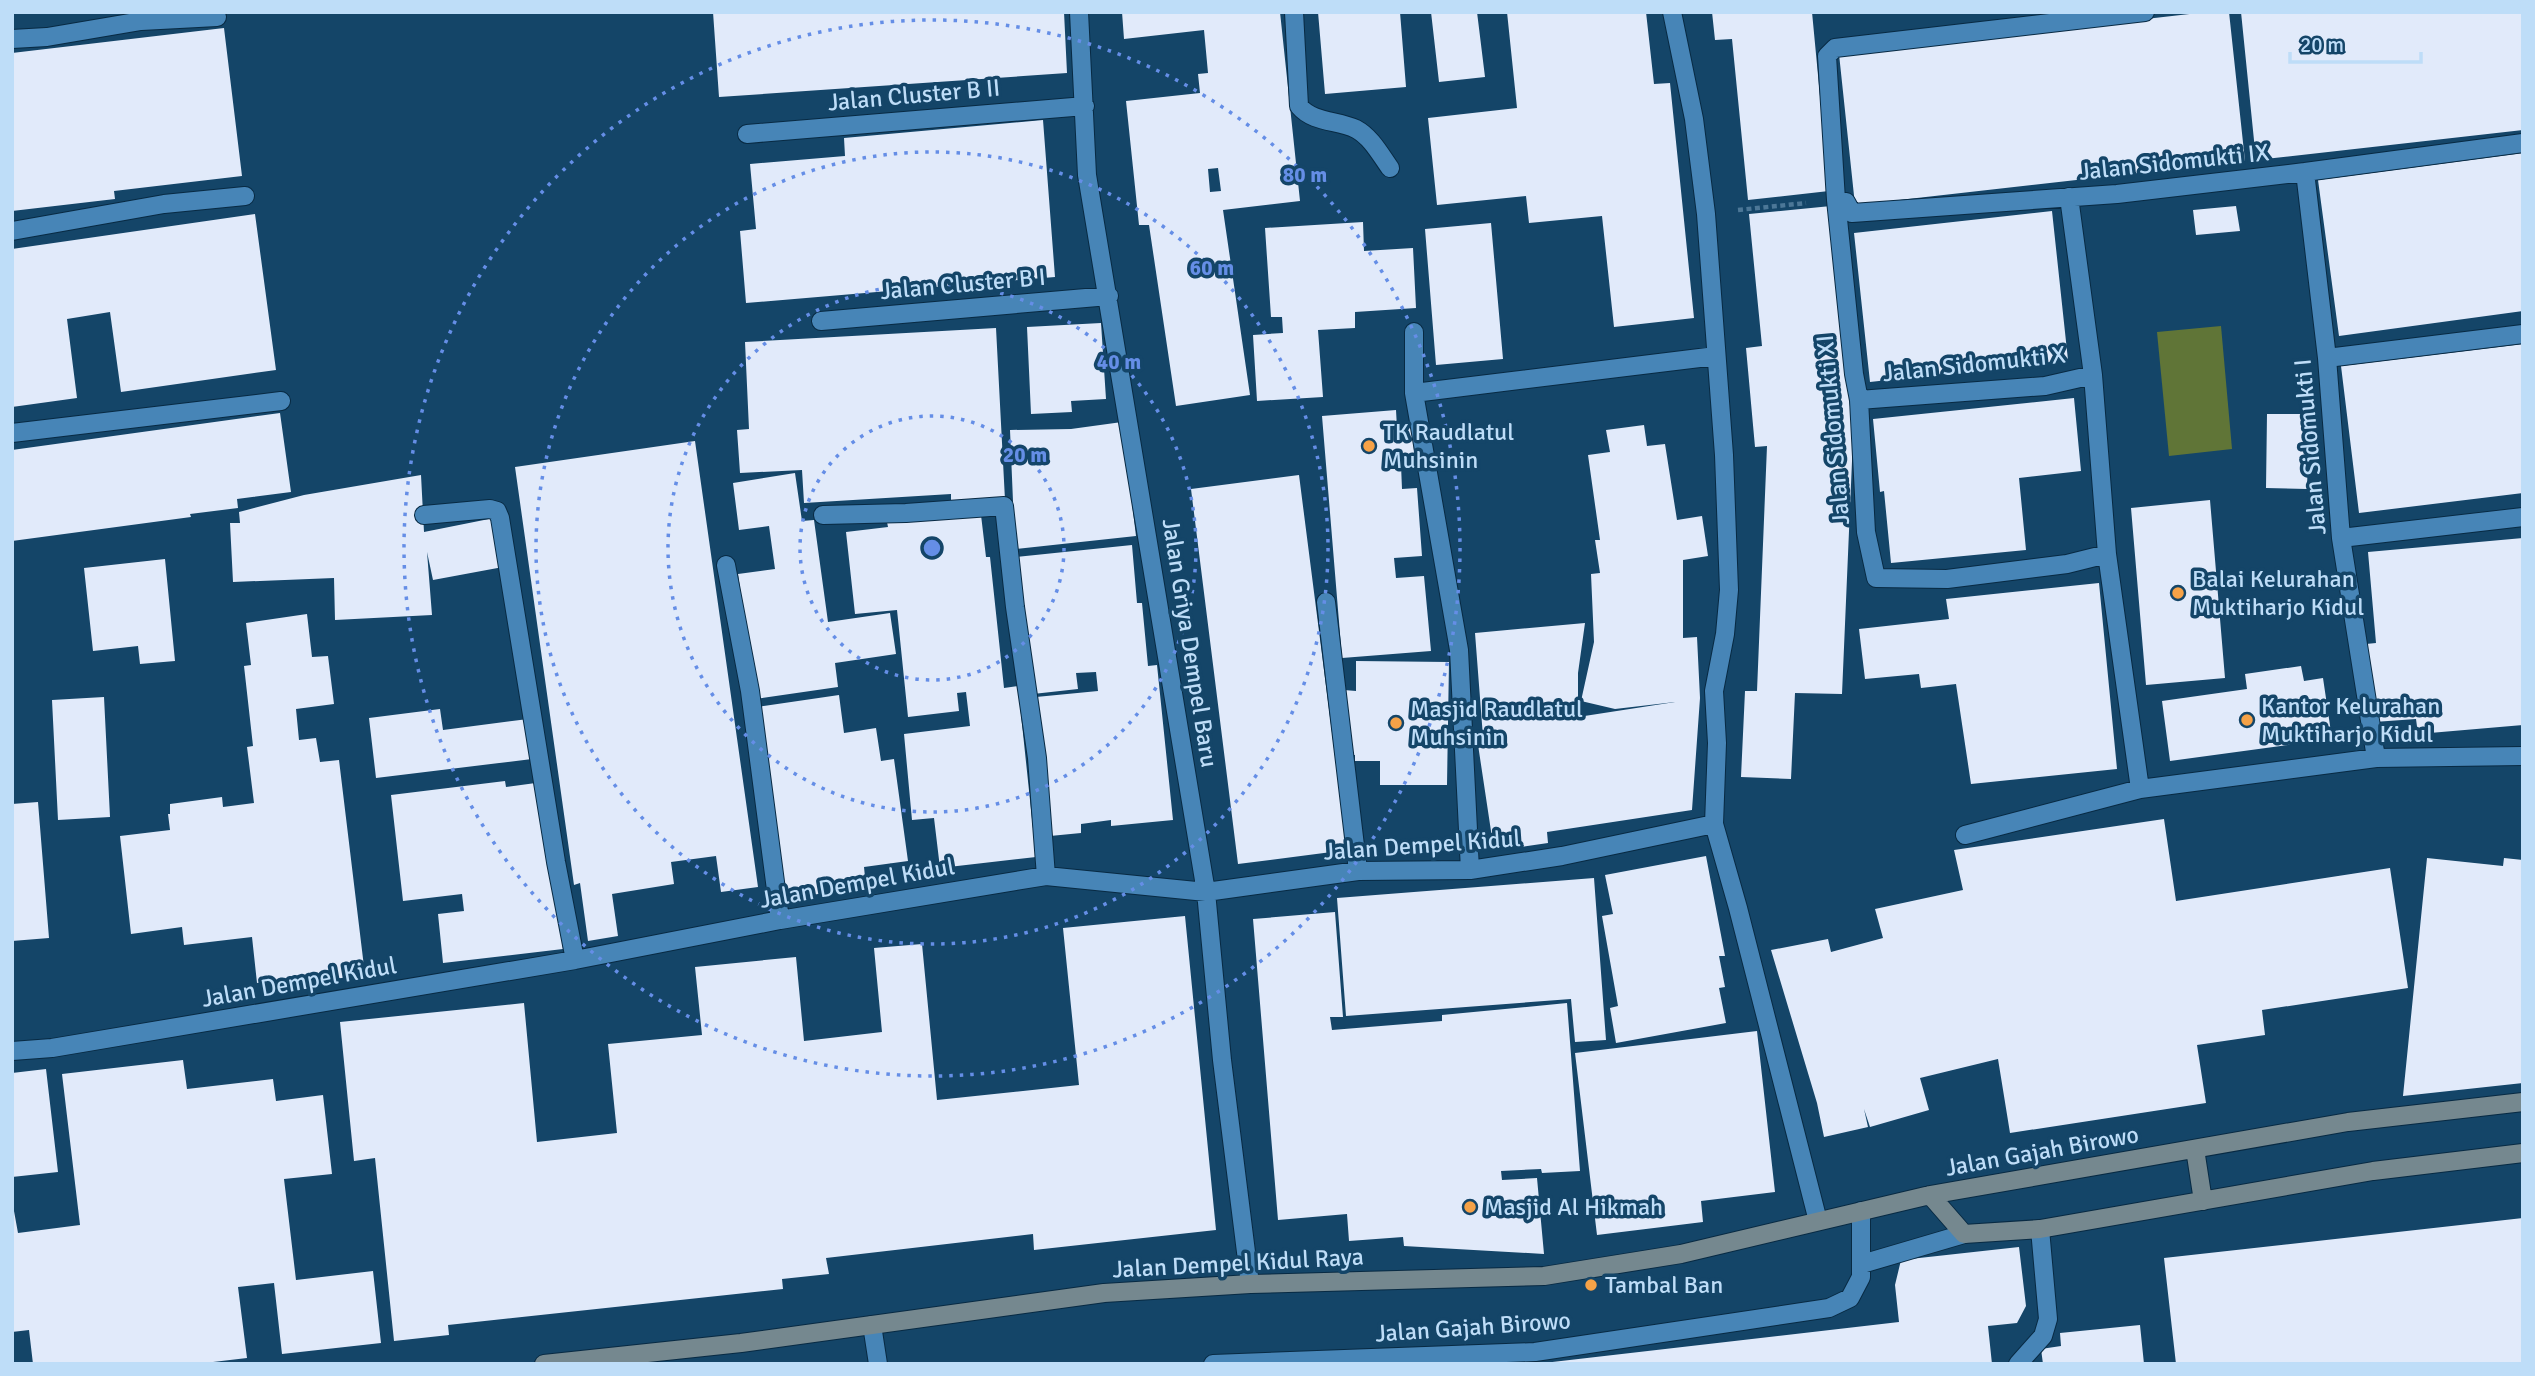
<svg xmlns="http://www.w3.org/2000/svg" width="2535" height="1376" font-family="Signika,sans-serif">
<rect width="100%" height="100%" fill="#144568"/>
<!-- green -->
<path fill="#607537" d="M2221 326 2232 449 2169 456 2157 332Z"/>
<!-- building -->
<path fill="#e1eafa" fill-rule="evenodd" d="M713 12H1064L1067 73 719 97Z
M1122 12H1280L1300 201 1223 210 1250 395 1176 406 1149 225H1139L1126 101 1200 93 1198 74 1208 73 1204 30 1124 39ZM1218 168 1221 191 1210 192 1208 169Z
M1318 12H1400L1406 87 1325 94Z
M1431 12H1477L1485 77 1439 82Z
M1507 12H1646L1654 84 1670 83 1694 318 1614 327 1602 216 1529 223 1526 196 1437 205 1428 118 1517 108Z
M1712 12H1812L1829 191 1748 200 1732 39 1715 40Z
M2207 12H2229L2245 161 1855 205 1839 54Z
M2241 12H2523V130L2256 160Z
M224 28 242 176 114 191 115 199 12 211V53Z
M1043 120 1055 277 746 303 740 231 756 229 750 164 845 156 844 138Z
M2523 153V311L2339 336 2318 180Z
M1831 206 1853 438 1842 694 1795 693 1791 779 1741 777 1745 691H1757L1767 446 1755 447 1746 348 1762 346 1749 214Z
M2236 206 2240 231 2196 235 2193 210Z
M2052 211 2068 360 1870 382 1854 233Z
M255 214 276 370 121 392 110 312 67 319 77 398 12 407V249Z
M1363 222 1364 251 1413 248 1416 308 1355 312V328L1318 330 1323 397 1257 401 1253 335 1283 333 1282 317H1271L1265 228Z
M1491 223 1503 359 1436 365 1425 229Z
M1101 323 1106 399 1071 401 1072 412 1031 414 1027 327Z
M996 328 1005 500 951 503V494L804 503 802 470 740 473 737 430 749 429 745 342Z
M2523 344V493L2359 513 2341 366Z
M2074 398 2081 471 2019 478 2026 550 1891 563 1884 491 1880 492 1873 419Z
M1396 410 1397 428 1412 427 1415 464 1401 465 1402 489 1417 488 1422 556 1394 558 1396 578 1424 576 1431 651 1342 658 1322 416Z
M280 413 291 492 237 499 238 508 190 514 191 517 12 541V450Z
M2267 414H2309L2307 489 2266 488Z
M1122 422 1136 536 1015 549 1010 430 1071 429Z
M1644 425 1647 446 1665 444 1677 520 1702 516 1708 556 1683 560V638L1697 637 1700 698 1692 810 1547 832 1548 843 1494 851 1477 738 1483 737 1475 633 1585 623 1578 673V717L1675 702 1615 709 1581 701 1594 642 1591 574 1600 573 1595 540H1600L1588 455 1610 452 1606 430Z
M695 441 758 887 721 892 716 856 671 862 674 884 612 894 618 936 588 941 580 883 574 885 515 467Z
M795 473 802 521 814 520 828 622 890 613 896 654 835 663 838 687 755 699 738 574 775 569 769 526 739 530 733 483Z
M421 475 424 532 494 518 503 567 433 580 427 552 432 615 335 620 334 578 233 582 230 523H240L239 512 304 495Z
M1299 475 1347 850 1238 864 1191 489Z
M2210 500 2225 678 2146 685 2131 508Z
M981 515 986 557H990L1004 688 1018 686 1036 857 940 868 934 818 912 820 904 734 970 726 966 692 957 693 959 711 908 717 897 610 855 614 846 532 888 527 887 522Z
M2523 538V725L2418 734 2416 719 2374 722 2366 644 2376 643 2368 552Z
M1132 545 1137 603H1142L1148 666 1157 665 1173 820 1111 826V820L1081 824V833L1050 836 1036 697 1098 691 1096 672 1076 673 1078 689 1033 694 1015 557Z
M165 559 175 661 140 664 138 646 93 651 84 568Z
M2099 583 2117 769 1971 784 1956 684 1921 688 1919 674 1865 679 1859 629 1949 619 1946 599Z
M307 614 312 657 328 656 334 704 296 709 299 740 316 738 320 762 339 760 365 975 318 981 316 975 257 983 252 937 184 945 182 927 131 934 120 836 170 830 168 814H170V804L222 797 223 807 254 803 247 747 253 746 244 666 251 665 246 623Z
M1356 661 1449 662 1447 785H1380V761H1355V755H1344V690L1356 691Z
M2301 666 2304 681 2323 678 2332 739 2170 761 2162 701 2247 689 2245 674Z
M839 695 844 733 876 728 881 761 894 759 908 861 864 867 866 887 784 899 757 707Z
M104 697 110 817 58 820 52 700Z
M440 709 443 730 528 719 532 759 376 778 369 718Z
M505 781 506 787 543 782 563 949 443 963 438 914 464 911 462 894 403 901 391 795Z
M38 802 49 938 12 941V804Z
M2164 819 2176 901 2390 868 2408 988 2262 1010 2265 1035 2197 1045 2206 1103 2010 1133 1998 1059 1920 1078 1929 1110 1870 1127 1864 1109 1868 1127 1824 1137 1817 1103 1771 950 1828 939 1831 952 1883 938 1875 909 1963 890 1954 850Z
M1706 856 1725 956H1719L1725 987 1719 988 1726 1023 1616 1043 1610 1008 1618 1006 1602 916 1613 914 1605 875Z
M2427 858 2503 866 2504 858 2523 860V1083L2403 1096Z
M1594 878 1606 1040 1575 1042 1571 999 1346 1016 1337 898Z
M1335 912 1343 1017H1330L1332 1030 1442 1021V1015L1567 1003 1580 1171 1542 1173 1541 1169 1501 1171 1502 1180 1537 1178 1544 1254 1404 1246 1403 1237 1349 1241 1347 1214 1278 1220 1253 919Z
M1185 916 1216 1230 1034 1250 1033 1234 826 1258 829 1274 782 1279 783 1289 448 1325 449 1335 394 1341 375 1158 354 1161 340 1022 524 1003 537 1142 617 1133 608 1044 702 1035 695 967 796 957 804 1041 882 1032 874 948 922 944 937 1100 1079 1085 1063 928Z
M1757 1031 1775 1192 1701 1201 1703 1222 1597 1235 1575 1053Z
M183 1060 187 1089 273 1079 276 1101 323 1095 332 1174 284 1179 296 1280 373 1271 381 1343 282 1354 274 1283 238 1287 247 1358 196 1364H33L29 1330 12 1332V1200L18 1233 80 1225 62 1074Z
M46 1069 58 1172 12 1177V1073Z
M2523 1218V1364H2176L2164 1258Z
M2019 1247 2026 1306 2017 1323 1988 1326 1992 1364H1535L1899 1322 1895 1285 1901 1260Z
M2140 1325 2144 1364H2043L2041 1349 2061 1346 2060 1333Z"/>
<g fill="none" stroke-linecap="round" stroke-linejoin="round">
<!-- street casing -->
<g stroke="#082a43" stroke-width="20">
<path id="street" d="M1079 12 1087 175 1206 892 1222 1060 1250 1284
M1294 12 1299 106C1313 123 1337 120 1356 129 1371 137 1380 154 1390 168
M1672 12 1694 119 1706 214 1724 455 1729 590 1725 634 1714 691 1717 743 1714 824 1738 908 1818 1221
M12 39 47 37 141 21 217 17
M747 134 1085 106
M2305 172 2327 358 2341 538 2376 758
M2069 197 2093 375 2107 554 2140 789
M1836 200 1846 202 1852 213 2117 194 2305 172 2523 143
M12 231 164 204 245 196
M821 321 1109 296
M1414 332V393L1459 650 1470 870
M2327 358 2523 334
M1414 393 1716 356
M1859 400 2045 386 2093 375
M12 433 281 401
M424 515 490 509 497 511 500 518 556 862 575 960
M823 515 906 513 1004 506 1015 607 1037 758 1046 876
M2341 538 2523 517
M2107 554 2067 564 1947 579 1876 578 1866 532 1859 400 1854 374 1836 200 1827 56 1835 48 2145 12
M726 565 750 691 780 920
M1326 602 1358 871
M1965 835 2140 789 2376 758 2523 756
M12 1051 52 1048 575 960 780 920 1046 876 1206 892 1358 871 1470 870 1562 856 1714 824
M1862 1264 1964 1234
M872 1325 878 1364
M1213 1364 1535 1352 1829 1308 1850 1298 1861 1277V1211
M2018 1364 2043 1336 2048 1319 2040 1229"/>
</g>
<!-- secondary casing -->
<g stroke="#082a43" stroke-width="20">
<path id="secondary" d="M2195 1149 2203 1201
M1930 1195 1964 1234 2040 1229 2373 1171 2523 1153
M544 1364 741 1343 1104 1293 1250 1284 1544 1276 1681 1254 1930 1195 2348 1122 2523 1102"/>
</g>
<!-- path -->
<path stroke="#4c7797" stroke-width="4.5" stroke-dasharray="5 3.5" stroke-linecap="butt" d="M1738 210 1806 203"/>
<!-- street -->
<use href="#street" stroke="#4785b7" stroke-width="18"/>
<!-- secondary -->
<use href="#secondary" stroke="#75888f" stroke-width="18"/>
</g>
<!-- distance rings -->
<g fill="none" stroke="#658ee6" stroke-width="3.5" stroke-dasharray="3.5 7">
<circle cx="932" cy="548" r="132"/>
<circle cx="932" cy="548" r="264"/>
<circle cx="932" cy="548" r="396"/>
<circle cx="932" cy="548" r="528"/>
</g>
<!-- markers -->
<g fill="#f6a247" stroke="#144568" stroke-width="2.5">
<circle cx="1369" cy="446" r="7"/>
<circle cx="2178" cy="593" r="7"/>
<circle cx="2247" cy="720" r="7"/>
<circle cx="1396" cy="723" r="7"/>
<circle cx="1470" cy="1207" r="7"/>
<circle cx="1591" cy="1285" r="7"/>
</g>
<g text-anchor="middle" stroke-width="7" stroke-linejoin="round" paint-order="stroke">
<!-- street labels -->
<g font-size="24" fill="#beddf8" stroke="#144568">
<text transform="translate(914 95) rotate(-5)" y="8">Jalan Cluster B II</text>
<text transform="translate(2174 162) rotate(-6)" y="8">Jalan Sidomukti IX</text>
<text transform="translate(963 284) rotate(-5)" y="8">Jalan Cluster B I</text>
<text transform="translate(1974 364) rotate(-6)" y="8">Jalan Sidomukti X</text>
<text transform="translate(1833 430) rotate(-95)" y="8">Jalan Sidomukti XI</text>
<text transform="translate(2310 447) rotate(-95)" y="8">Jalan Sidomukti I</text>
<text transform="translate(1190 643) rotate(81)" y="8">Jalan Griya Dempel Baru</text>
<text transform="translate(1422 845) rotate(-4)" y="8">Jalan Dempel Kidul</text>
<text transform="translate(857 883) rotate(-10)" y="8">Jalan Dempel Kidul</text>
<text transform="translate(299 982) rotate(-10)" y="8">Jalan Dempel Kidul</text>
<text transform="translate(2042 1151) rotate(-10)" y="8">Jalan Gajah Birowo</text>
<text transform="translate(1238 1263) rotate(-3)" y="8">Jalan Dempel Kidul Raya</text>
<text transform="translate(1473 1327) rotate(-4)" y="8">Jalan Gajah Birowo</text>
</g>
<!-- poi labels -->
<g font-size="24" fill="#beddf8" stroke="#144568" text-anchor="start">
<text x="1383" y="440">TK Raudlatul<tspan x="1383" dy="28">Muhsinin</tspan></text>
<text x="2192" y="587">Balai Kelurahan<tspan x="2192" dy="28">Muktiharjo Kidul</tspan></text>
<text x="2261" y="714">Kantor Kelurahan<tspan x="2261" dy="28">Muktiharjo Kidul</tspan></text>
<text x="1410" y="717">Masjid Raudlatul<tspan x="1410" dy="28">Muhsinin</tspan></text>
<text x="1484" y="1215">Masjid Al Hikmah</text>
<text x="1605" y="1293">Tambal Ban</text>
</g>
</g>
<circle cx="932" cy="548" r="10" fill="#658ee6" stroke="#144568" stroke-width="3.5"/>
<g font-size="21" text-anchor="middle" font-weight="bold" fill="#658ee6" stroke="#144568" stroke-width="7" stroke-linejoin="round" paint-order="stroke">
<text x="1305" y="182">80 m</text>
<text x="1212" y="275">60 m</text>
<text x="1119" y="369">40 m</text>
<text x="1025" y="462">20 m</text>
</g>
<!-- border -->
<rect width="2535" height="1376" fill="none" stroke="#beddf8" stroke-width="28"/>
<!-- scale -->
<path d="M2290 52v10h131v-10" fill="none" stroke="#beddf8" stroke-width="3.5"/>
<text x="2300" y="52" font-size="21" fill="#beddf8" stroke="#144568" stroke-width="5" paint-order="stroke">20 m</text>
</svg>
